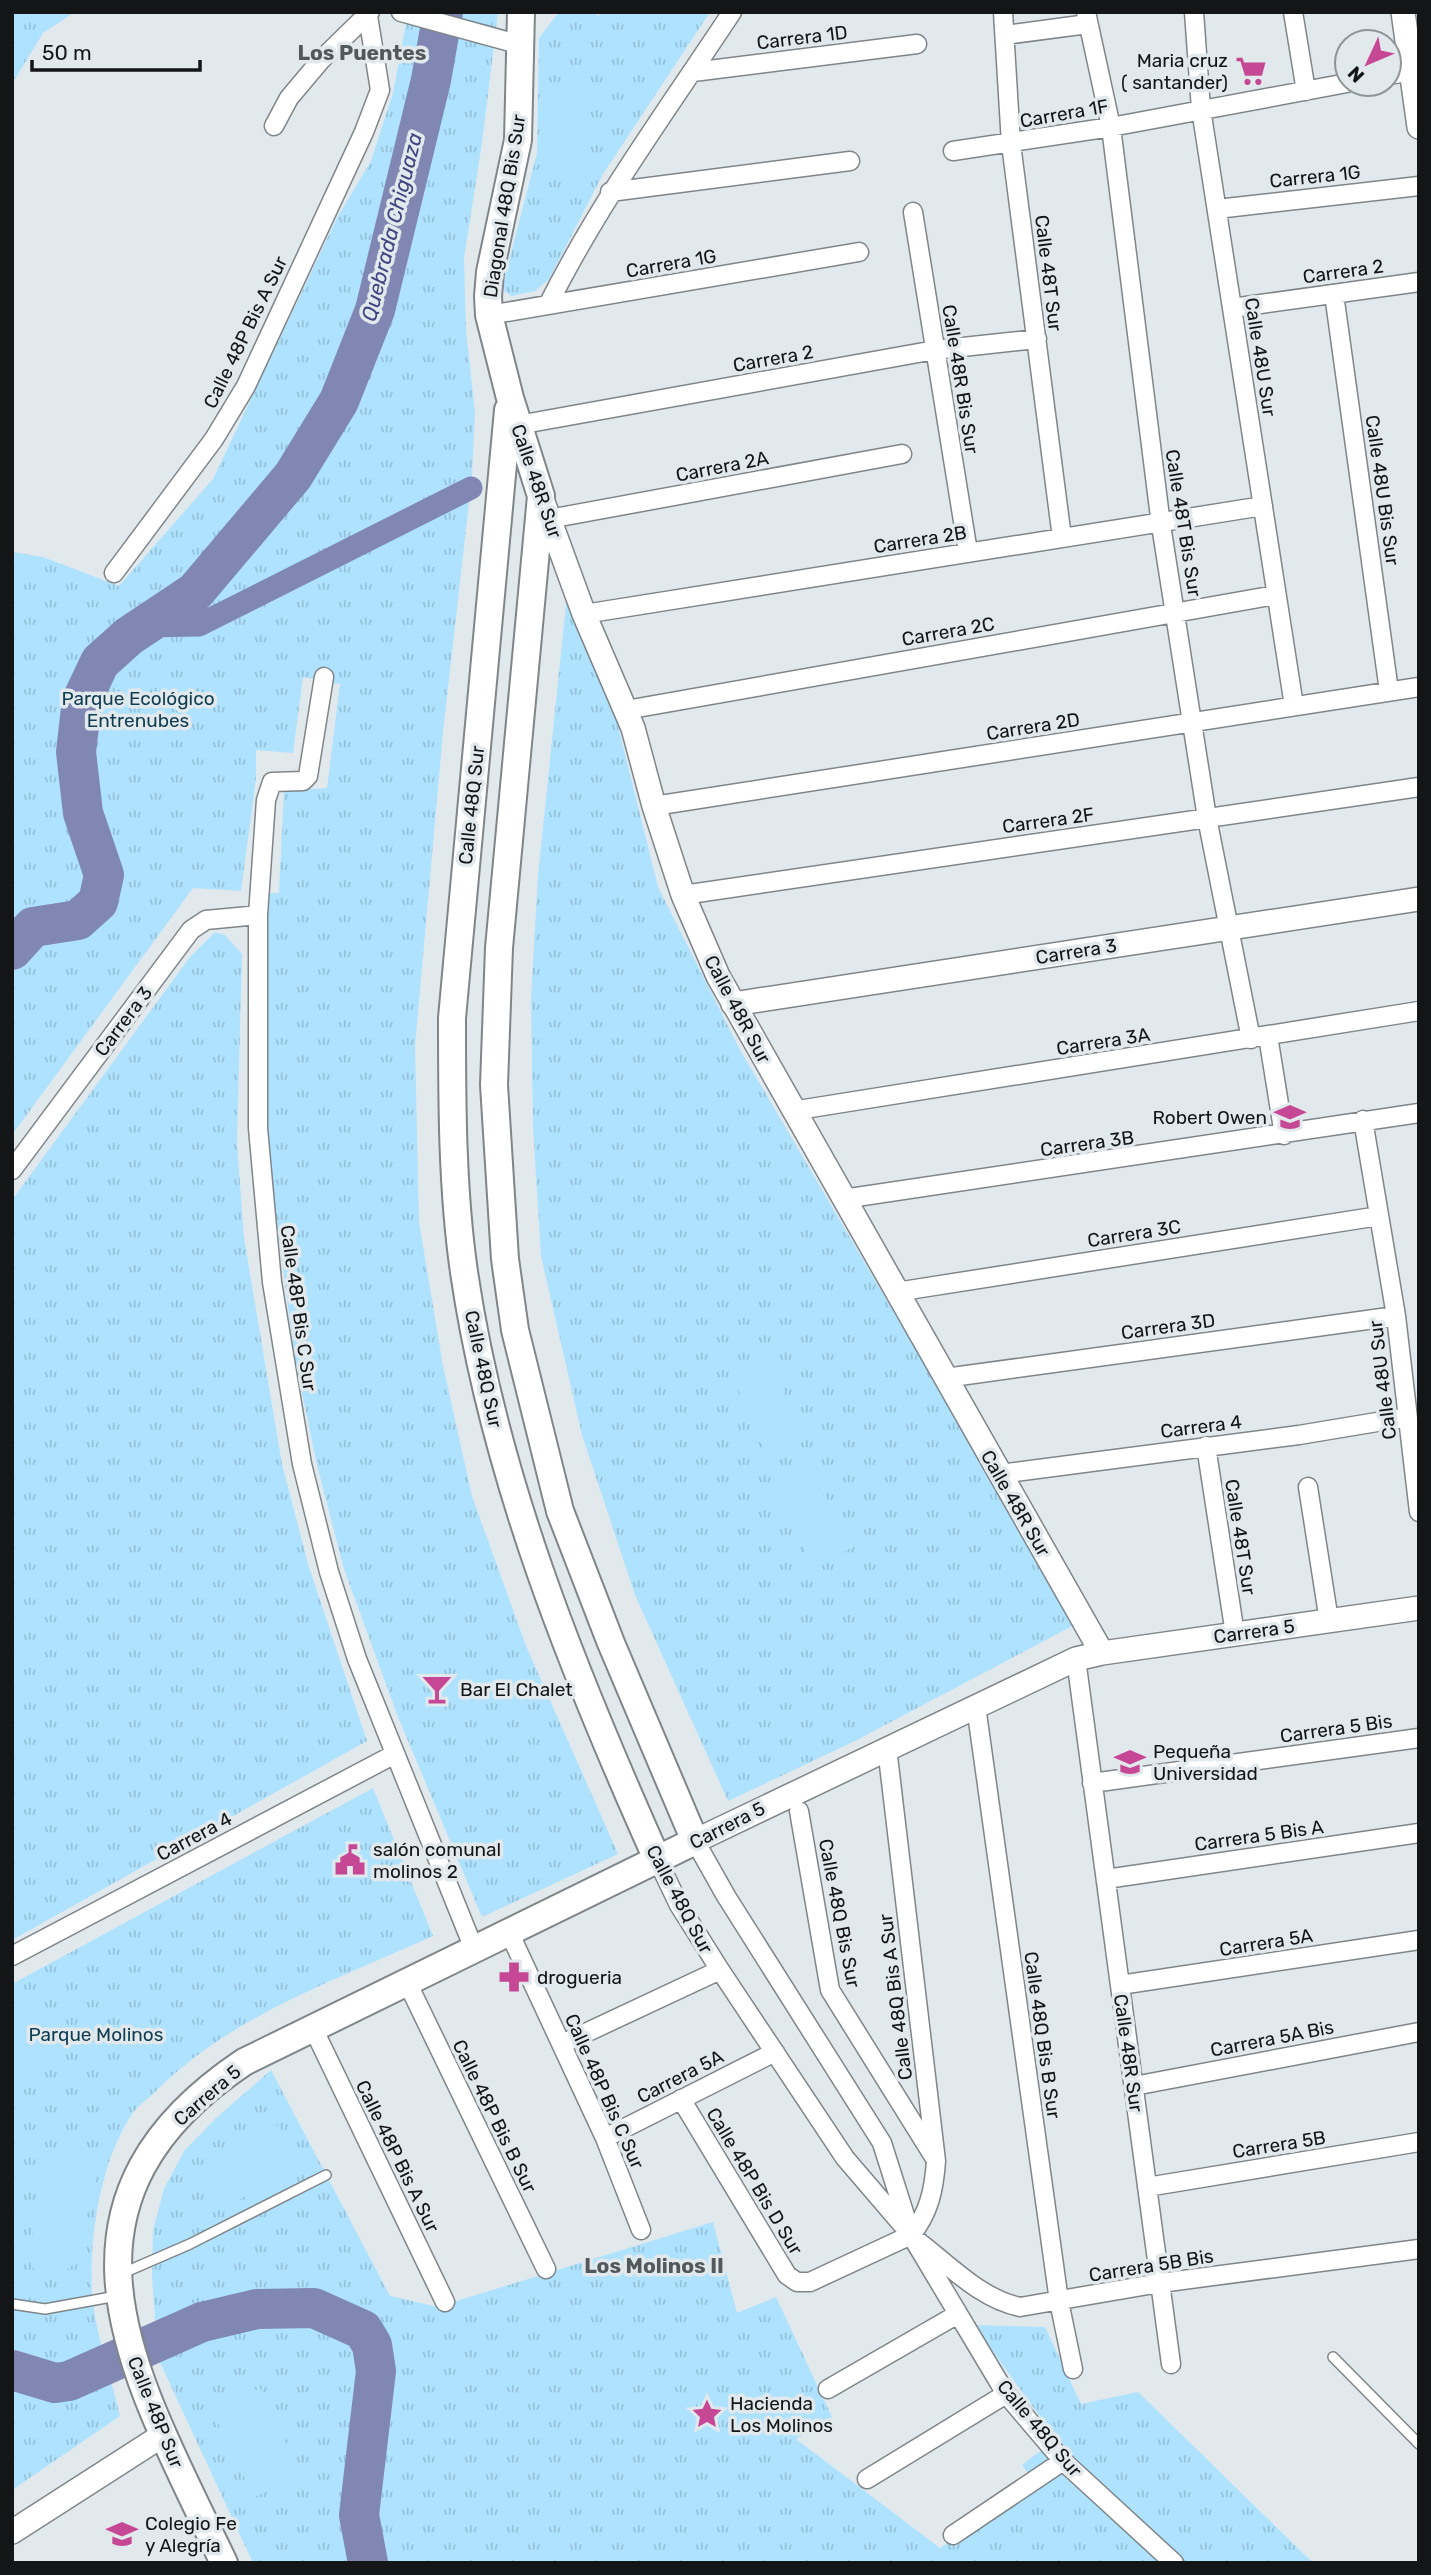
<svg xmlns="http://www.w3.org/2000/svg" width="1431" height="2575" font-family="Rubik,sans-serif">
<defs>
<pattern id="grass-tufts" width="24" height="20" patternUnits="userSpaceOnUse" patternTransform="scale(1.75)"><rect width="24" height="20" fill="#aee2fe"/><path d="M3 7l-1-3M5 7V3M7 7l1-3M15 17l-1-3M17 17v-4M19 17l1-3" fill="none" stroke="#95c1d9"/></pattern>
</defs>
<rect width="100%" height="100%" fill="#e1e9ed"/>
<!-- grass -->
<path fill="url(#grass-tufts)" d="M12 12H75L43 33 12 84Z
M408 12H498L482 143 464 258 466 331 475 412 472 476 443 732 415 1046 419 1222 443 1366 472 1496 526 1646 618 1854 482 1917 398 1717 344 1569 317 1465 295 1359 267 1148 266 916 268 893H279L284 791 327 788 340 684 303 677 293 753 256 750V779L241 891 193 888 12 1135V552L43 557 119 586 213 479 337 218 371 161 393 93Z
M559 12H593L598 16 601 12H710L603 174 549 279 535 291 512 296 505 292 503 284 537 153 539 38Z
M567 595 611 698 658 887 739 1048 1076 1624 853 1742 728 1801 635 1595 582 1435 541 1256 533 1127 531 998 538 876Z
M215 932 225 935 242 954 237 1143 244 1238 282 1464 308 1564 367 1741 12 1940V1200L190 957Z
M373 1788 433 1936C336 1980 232 2015 156 2091 148 2099 136 2107 130 2117 100 2165 89 2237 92 2292 95 2333 111 2376 120 2416L12 2490V1984Z
M271 2070 390 2296 434 2306 447 2304 713 2222 737 2313 776 2297 832 2417 796 2439 940 2548 1037 2485 1022 2465 1056 2439 974 2325 1045 2327 1081 2404 1138 2392 1313 2563H253L158 2358 152 2278 153 2230 164 2189 184 2151 215 2119Z"/>
<!-- garden -->
<path fill="#aee2fe" d="M548 91 590 94 586 177 544 174Z
M772 1367 803 1442 767 1458 735 1382Z
M804 1463 854 1546 816 1569 766 1486Z
M23 2006 64 2048 12 2099V2017Z
M277 2125 301 2167 214 2213 191 2172Z
M76 2145 93 2157 98 2173 74 2264 61 2274 47 2277 34 2269 29 2253 49 2158 58 2149Z
M260 2388 301 2476 254 2497 212 2411Z"/>
<g fill="none" stroke-linecap="round" stroke-linejoin="round">
<!-- canal -->
<path stroke="#8087b3" stroke-width="23" d="M143 626 199 625 471 488"/>
<!-- river -->
<path stroke="#8087b3" stroke-width="40" d="M12 950 33 927 78 920 98 902 104 875 83 813 76 752 82 700 100 662 129 636 195 592 293 476 339 401 375 310 431 80 443 12
M12 2370 55 2383 69 2381 202 2322 257 2309 314 2308 363 2330 372 2345 376 2371 359 2515 368 2563"/>
<!-- service casing -->
<g stroke="#7f8589" stroke-width="12">
<path id="service" d="M123 2273 190 2244 326 2175
M12 2304 45 2309 117 2296
M1333 2357 1419 2444"/>
</g>
<!-- minor casing -->
<g stroke="#7f8589" stroke-width="21">
<path id="minor" d="M401 12 521 45
M1003 12 1011 144 1062 538
M1086 12 1111 127 1161 525 1207 818 1251 1039
M1194 12 1201 109 1294 706
M1293 12 1306 91
M1005 35 1088 24
M693 72 917 44
M1389 75 1419 70
M274 126 289 98 321 60 370 12
M953 151 1111 127 1347 83
M610 192 850 161
M1217 209 1419 186
M913 212 968 552
M1334 294 1389 691
M548 305C600 201 668 109 732 12
M1232 308 1419 282
M489 315 859 252
M518 425 935 350 1037 339
M549 519 902 454
M114 573 214 439 246 386 364 132 380 90 368 16
M584 614 1263 506
M324 677 308 776 303 781 272 782 266 800 258 915V1128L272 1282 302 1464 329 1572 357 1659 474 1949
M626 710 1276 595
M654 806 1419 687
M683 895 1419 787
M1268 1036 1284 1135
M792 1111 1419 1011
M1363 1120 1396 1316 1419 1512
M12 1170 191 930 206 920 258 915
M843 1199 1419 1113
M896 1292 1379 1216
M945 1378 1396 1316
M1206 1446 1235 1634
M1000 1474 1299 1435 1407 1417
M1308 1487 1329 1621
M1076 1659 1171 2364
M976 1706 1059 2301 1073 2369
M1092 1783 1419 1738
M799 1811 830 1990 934 2157
M695 1841 726 1896 882 2143 908 2225
M657 1859 679 1905 720 1970 845 2158 911 2235 1006 2394 1063 2461 1174 2563
M1106 1879 1419 1833
M509 1932 605 2138 641 2230
M12 1956 395 1754
M407 1982 546 2269
M1120 1985 1419 1940
M313 2028 445 2302
M562 2044 720 1970
M1134 2086 1419 2032
M681 2099 787 2275 797 2282H810L911 2235C929 2213 934 2190 936 2161L887 1748
M605 2138 775 2052
M1147 2187 1419 2142
M919 2242C950 2266 981 2299 1020 2307L1160 2283 1419 2249
M828 2389 958 2314
M867 2479 1006 2394
M953 2535 1063 2461"/>
</g>
<!-- tertiary casing -->
<g stroke="#7f8589" stroke-width="26">
<path id="tertiary" d="M1403 12 1419 127
M542 499 584 614 633 728 654 806 683 895 718 976 1102 1653
M733 1004 1419 899
M695 1841 1076 1659 1102 1653 1419 1608
M12 2532 163 2435"/>
</g>
<!-- secondary casing -->
<g stroke="#7f8589" stroke-width="30">
<path id="secondary" d="M508 410 452 1018C452 1102 452 1189 464 1272 494 1477 573 1671 657 1859
M224 2563C137 2380 28 2207 244 2062L695 1841 611 1643 560 1511 515 1330 505 1259 494 1085 499 948 541 496 510 398 489 315 488 296 490 272 518 140 521 12"/>
</g>
<!-- service -->
<use href="#service" stroke="#fff" stroke-width="9"/>
<!-- minor -->
<use href="#minor" stroke="#fff" stroke-width="18"/>
<!-- tertiary -->
<use href="#tertiary" stroke="#fff" stroke-width="23"/>
<!-- secondary -->
<use href="#secondary" stroke="#fff" stroke-width="26"/>
</g>
<!-- icons -->
<defs>
<g id="supermarket-bare" transform="scale(2.415)"><path d="M-6-5.5h2.5l.6 2H6L4.5 2H-2.5L-4.4-4H-6ZM-1.5 3.2a1.3 1.3 0 1 0 .1 0ZM3 3.2a1.3 1.3 0 1 0 .1 0Z" fill="#c64895" stroke="#e1e9ed" stroke-width="2.5" paint-order="stroke"/></g>
<g id="school-bare" transform="scale(2.415)"><path d="M0-5L7-2L0 1L-7-2ZM-4 1L0 2.5L4 1V4Q0 6-4 4Z" fill="#c64895" stroke="#e1e9ed" stroke-width="2.5" paint-order="stroke"/></g>
<g id="bar-bare" transform="scale(2.415)"><path d="M-6-5H6L.8 .8V4.5H3.5V6h-7V4.5H-.8V.8Z" fill="#c64895" stroke="#e1e9ed" stroke-width="2.5" paint-order="stroke"/></g>
<g id="civic-bare" transform="scale(2.415)"><path d="M-.6-6.5H3V-4.5H.6V-3L4-1V1h2V6H-6V1h2V-1L-.6-3ZM-1.2 2.5V6h2.4V2.5Z" fill="#c64895" stroke="#e1e9ed" stroke-width="2.5" paint-order="stroke"/></g>
<g id="pharmacy-bare" transform="scale(2.415)"><path d="M-2-6h4v4h4v4h-4v4h-4v-4h-4v-4h4Z" fill="#c64895" stroke="#e1e9ed" stroke-width="2.5" paint-order="stroke"/></g>
<g id="sight-bare" transform="scale(2.415)"><path d="M0-6L1.8-2.2L6-1.7L2.9 1.2L3.7 5.4L0 3.3L-3.7 5.4L-2.9 1.2L-6-1.7L-1.8-2.2Z" fill="#c64895" stroke="#e1e9ed" stroke-width="2.5" paint-order="stroke"/></g>
</defs>
<g fill-rule="evenodd">
<use href="#supermarket-bare" x="1251" y="71"/>
<use href="#school-bare" x="1290" y="1117"/>
<use href="#bar-bare" x="437" y="1689"/>
<use href="#school-bare" x="1130" y="1762"/>
<use href="#civic-bare" x="350" y="1860"/>
<use href="#pharmacy-bare" x="514" y="1977"/>
<use href="#sight-bare" x="707" y="2414"/>
<use href="#school-bare" x="122" y="2534"/>
</g>
<g text-anchor="middle" stroke-width="7" stroke-linejoin="round" paint-order="stroke">
<!-- street labels -->
<g font-size="19" fill="#131517" stroke="#e1e9ed">
<text transform="translate(802 37) rotate(-7)" y="7">Carrera 1D</text>
<text transform="translate(1064 113) rotate(-10)" y="7">Carrera 1F</text>
<text transform="translate(1315 176) rotate(-6)" y="7">Carrera 1G</text>
<text transform="translate(504 206) rotate(-81)" y="7">Diagonal 48Q Bis Sur</text>
<text transform="translate(671 263) rotate(-10)" y="7">Carrera 1G</text>
<text transform="translate(1343 271) rotate(-8)" y="7">Carrera 2</text>
<text transform="translate(1049 273) rotate(83)" y="7">Calle 48T Sur</text>
<text transform="translate(245 332) rotate(-64)" y="7">Calle 48P Bis A Sur</text>
<text transform="translate(1261 357) rotate(81)" y="7">Calle 48U Sur</text>
<text transform="translate(773 358) rotate(-10)" y="7">Carrera 2</text>
<text transform="translate(961 379) rotate(81)" y="7">Calle 48R Bis Sur</text>
<text transform="translate(722 466) rotate(-11)" y="7">Carrera 2A</text>
<text transform="translate(537 481) rotate(71)" y="7">Calle 48R Sur</text>
<text transform="translate(1383 490) rotate(82)" y="7">Calle 48U Bis Sur</text>
<text transform="translate(1184 523) rotate(81)" y="7">Calle 48T Bis Sur</text>
<text transform="translate(920 539) rotate(-9)" y="7">Carrera 2B</text>
<text transform="translate(948 631) rotate(-10)" y="7">Carrera 2C</text>
<text transform="translate(1033 726) rotate(-9)" y="7">Carrera 2D</text>
<text transform="translate(471 805) rotate(-84)" y="7">Calle 48Q Sur</text>
<text transform="translate(1048 820) rotate(-8)" y="7">Carrera 2F</text>
<text transform="translate(1076 951) rotate(-9)" y="7">Carrera 3</text>
<text transform="translate(738 1009) rotate(62)" y="7">Calle 48R Sur</text>
<text transform="translate(123 1021) rotate(-53)" y="7">Carrera 3</text>
<text transform="translate(1103 1041) rotate(-9)" y="7">Carrera 3A</text>
<text transform="translate(1087 1143) rotate(-8)" y="7">Carrera 3B</text>
<text transform="translate(1134 1233) rotate(-9)" y="7">Carrera 3C</text>
<text transform="translate(299 1308) rotate(82)" y="7">Calle 48P Bis C Sur</text>
<text transform="translate(1168 1326) rotate(-8)" y="7">Carrera 3D</text>
<text transform="translate(484 1369) rotate(78)" y="7">Calle 48Q Sur</text>
<text transform="translate(1382 1380) rotate(-97)" y="7">Calle 48U Sur</text>
<text transform="translate(1201 1426) rotate(-7)" y="7">Carrera 4</text>
<text transform="translate(1016 1503) rotate(60)" y="7">Calle 48R Sur</text>
<text transform="translate(1241 1537) rotate(81)" y="7">Calle 48T Sur</text>
<text transform="translate(1254 1631) rotate(-8)" y="7">Carrera 5</text>
<text transform="translate(1336 1728) rotate(-8)" y="7">Carrera 5 Bis</text>
<text transform="translate(727 1825) rotate(-27)" y="7">Carrera 5</text>
<text transform="translate(1259 1835) rotate(-8)" y="7">Carrera 5 Bis A</text>
<text transform="translate(194 1836) rotate(-28)" y="7">Carrera 4</text>
<text transform="translate(680 1899) rotate(62)" y="7">Calle 48Q Sur</text>
<text transform="translate(840 1913) rotate(79)" y="7">Calle 48Q Bis Sur</text>
<text transform="translate(1266 1942) rotate(-9)" y="7">Carrera 5A</text>
<text transform="translate(895 1997) rotate(-97)" y="7">Calle 48Q Bis A Sur</text>
<text transform="translate(1043 2035) rotate(82)" y="7">Calle 48Q Bis B Sur</text>
<text transform="translate(1272 2038) rotate(-11)" y="7">Carrera 5A Bis</text>
<text transform="translate(1129 2053) rotate(82)" y="7">Calle 48R Sur</text>
<text transform="translate(680 2076) rotate(-27)" y="7">Carrera 5A</text>
<text transform="translate(605 2091) rotate(66)" y="7">Calle 48P Bis C Sur</text>
<text transform="translate(207 2095) rotate(-41)" y="7">Carrera 5</text>
<text transform="translate(495 2116) rotate(64)" y="7">Calle 48P Bis B Sur</text>
<text transform="translate(1279 2144) rotate(-9)" y="7">Carrera 5B</text>
<text transform="translate(398 2156) rotate(64)" y="7">Calle 48P Bis A Sur</text>
<text transform="translate(755 2181) rotate(59)" y="7">Calle 48P Bis D Sur</text>
<text transform="translate(1151 2265) rotate(-9)" y="7">Carrera 5B Bis</text>
<text transform="translate(156 2412) rotate(68)" y="7">Calle 48P Sur</text>
<text transform="translate(1040 2428) rotate(50)" y="7">Calle 48Q Sur</text>
</g>
<!-- poi labels -->
<g font-size="19" fill="#131517" stroke="#e1e9ed" text-anchor="start">
<text x="1228" y="67" text-anchor="end">Maria cruz<tspan x="1228" dy="22">( santander)</tspan></text>
<text x="1267" y="1124" text-anchor="end">Robert Owen</text>
<text x="460" y="1696">Bar El Chalet</text>
<text x="1153" y="1758">Pequeña<tspan x="1153" dy="22">Universidad</tspan></text>
<text x="373" y="1856">salón comunal<tspan x="373" dy="22">molinos 2</tspan></text>
<text x="537" y="1984">drogueria</text>
<text x="730" y="2410">Hacienda<tspan x="730" dy="22">Los Molinos</tspan></text>
<text x="145" y="2530">Colegio Fe<tspan x="145" dy="22">y Alegría</tspan></text>
</g>
<!-- park labels -->
<g font-size="19" fill="#103c50" stroke="#e1e9ed">
<text x="138" y="705">Parque Ecológico<tspan x="138" dy="22">Entrenubes</tspan></text>
<text x="96" y="2041">Parque Molinos</text>
</g>
<!-- neighbourhood labels -->
<g font-size="21" font-weight="bold" fill="#52585b" stroke="#e1e9ed">
<text x="362" y="60">Los Puentes</text>
<text x="654" y="2273">Los Molinos II</text>
</g>
<!-- water labels -->
<g font-size="21" font-style="italic" fill="#404681" stroke="#e1e9ed">
<text transform="translate(392 227) rotate(-76)" y="7">Quebrada Chiguaza</text>
</g>
</g>
<!-- border -->
<rect width="1431" height="2575" fill="none" stroke="#131517" stroke-width="28"/>
<!-- north arrow -->
<g transform="translate(1368 63) rotate(226)"><circle r="33" fill="#e1e9ed" stroke="#8f9497" stroke-width="2"/>
<path d="M0-5L12 26L0 18L-12 26Z" fill="#c64895"/>
<text y="-10" font-size="19" font-weight="bold" text-anchor="middle" fill="#131517">N</text>
</g>
<!-- scale -->
<path d="M32 60v10h168v-10" fill="none" stroke="#131517" stroke-width="3.5"/>
<text x="42" y="60" font-size="21" fill="#131517" stroke="#e1e9ed" stroke-width="5" paint-order="stroke">50 m</text>
</svg>
